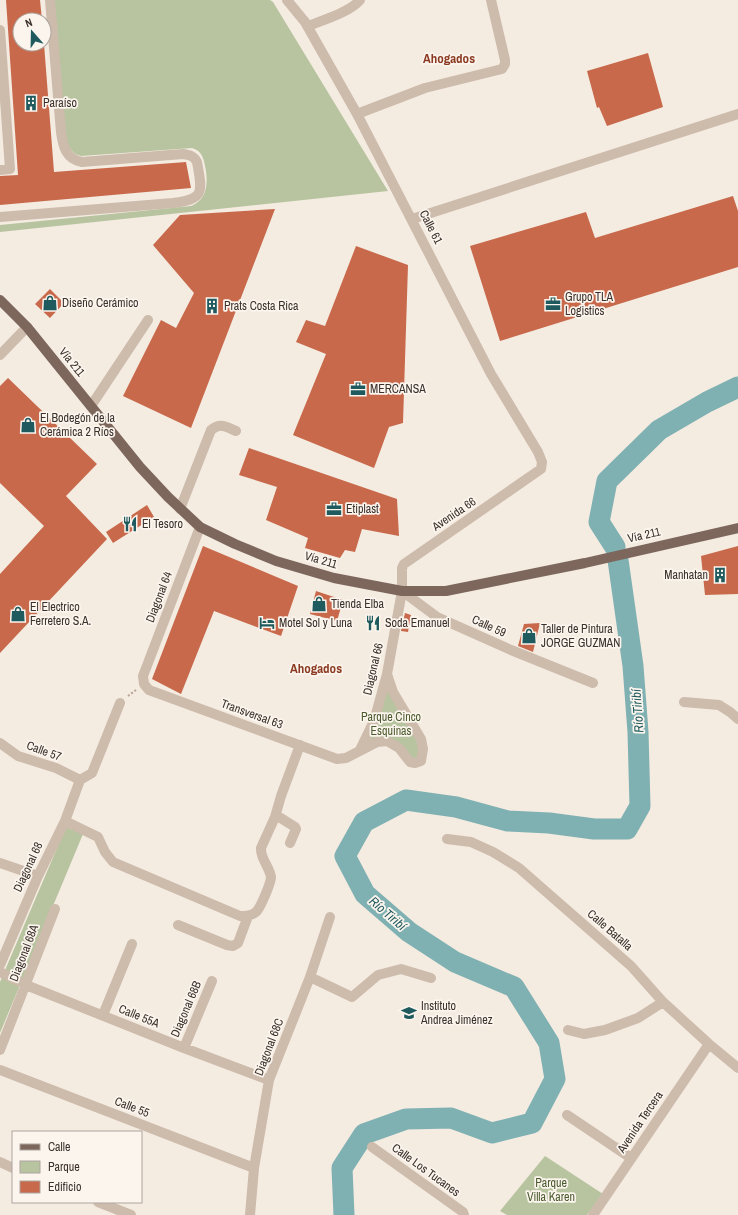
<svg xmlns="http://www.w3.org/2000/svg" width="738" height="1215" font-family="'Archivo Narrow',sans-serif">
<rect width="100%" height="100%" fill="#f4ebe1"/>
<!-- green -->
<path fill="#b8c4a0" d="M54 0H270L273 2 388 191 0 232V225L191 206C206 200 208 186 206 171 204 160 203 151 192 148L81 156C72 154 70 148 66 141Z
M387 687 419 740 421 750 415 761 402 746 370 741Z
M66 827 83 834 0 1033V982Z
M545 1156 603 1194 587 1215H507L500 1211Z"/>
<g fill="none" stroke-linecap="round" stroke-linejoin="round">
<!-- river -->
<path stroke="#7fb0b2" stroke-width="21" d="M615 547 599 522 607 481 659 430 707 402 738 387
M344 1215 342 1168 364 1134 406 1119 451 1118 492 1133 532 1123 555 1079 549 1043 514 987 455 962 409 932 365 894 345 856 364 822 406 800 456 807 508 821 549 823 594 829H627L640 806 638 732 633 666 618 560"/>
</g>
<!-- building -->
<path fill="#c8694b" d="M6 0H40L42 20H20V44H44L54 172 186 162 191 188 0 205V176L18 175Z
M648 53 663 107 607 126 599 107 597 108 587 71Z
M733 196 738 211V267L500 341 470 246 586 212 595 238Z
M275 209 191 428 123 396 161 320 176 328 194 293 153 245 180 215Z
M356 246 408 265 403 423 389 427 374 468 293 435 326 354 296 342 306 320 325 326Z
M50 289 64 303 50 318 35 304Z
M8 378 97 464 66 496 107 539 0 653V574L44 526 0 483V386Z
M249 448 397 499 399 536 362 529 355 552 345 550 340 558 305 548 308 538 266 520 277 487 239 475Z
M147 505 154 517 113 543 106 532Z
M203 546 298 586 281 636 214 611 181 694 152 679Z
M738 546V594L705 595 701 556Z
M316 591 343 600 337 621 310 614Z
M405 613 411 615 408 632 401 631Z
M540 623 533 652 518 646 524 624Z"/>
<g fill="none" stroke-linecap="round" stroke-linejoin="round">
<!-- path -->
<path stroke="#b9a596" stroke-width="2" stroke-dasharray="2 2" stroke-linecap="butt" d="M128 696 136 690"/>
<!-- minor -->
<path stroke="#cdbbac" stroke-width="10" d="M287 0 305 22 357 114 491 374 538 452 542 462 541 469 404 564 402 568V591L387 674 374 721 360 750
M308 26C323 20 350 12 360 0
M0 30 10 169 0 170
M357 114 425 88 502 69 505 64V60L491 0
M0 217 173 203C206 199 202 191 197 162 194 156 190 155 183 154L82 162C66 159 63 147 61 132L50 0
M412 219 738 114
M0 355 27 327
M91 406 148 320
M180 509 211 430C221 422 226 427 236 431
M200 527 143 676 144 684 149 690 337 759 346 758 377 742 387 741 399 748 410 762 415 763 421 761 423 749 421 739 393 692 387 674
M402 591 437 617 511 650 593 683
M684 702 719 705 730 712 738 719
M0 743 18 756 56 768 80 780
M80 780 92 773 120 703
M275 817 281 796 300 745
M65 821 98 837 105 852 113 862 240 916C246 916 252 916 257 911 261 906 271 883 271 877 269 866 260 858 261 848L275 817H279L295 827 296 829 290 843
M447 839 471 842 493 852 519 868 631 966 663 1002 709 1044 738 1068
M0 863 38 876
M178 925 227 945 233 946 238 943 248 916
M0 965 38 876 65 821 80 780
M0 972 26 985 184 1048 269 1080
M310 977 352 997 378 975 401 969 431 978
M103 1015 132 944
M568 1030 584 1034 605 1030 638 1018 663 1002
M184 1048 212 981
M0 1050 55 909
M0 1070 254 1168
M567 1115 631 1158
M372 1147 463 1212 464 1215
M0 1162 13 1168
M98 1202 131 1215
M250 1215 254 1168 269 1080 310 977 330 917
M593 1215 709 1044"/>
<!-- major -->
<path stroke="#7d675c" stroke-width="10" d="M0 300 27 327 140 467 168 497 200 527 235 544 276 561 334 578 402 591H446L585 563 738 528"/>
</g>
<!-- icons -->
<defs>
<g id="building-bare" transform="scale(1.2)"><path d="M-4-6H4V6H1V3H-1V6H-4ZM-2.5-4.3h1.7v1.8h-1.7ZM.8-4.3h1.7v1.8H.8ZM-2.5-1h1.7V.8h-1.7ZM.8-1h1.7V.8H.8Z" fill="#1f5a5e" stroke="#fbf5ee" stroke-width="2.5" paint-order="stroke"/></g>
<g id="shop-bare" transform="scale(1.2)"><path d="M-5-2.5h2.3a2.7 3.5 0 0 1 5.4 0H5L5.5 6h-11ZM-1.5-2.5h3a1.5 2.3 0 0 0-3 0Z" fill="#1f5a5e" stroke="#fbf5ee" stroke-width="2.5" paint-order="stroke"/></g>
<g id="office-bare" transform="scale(1.2)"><path d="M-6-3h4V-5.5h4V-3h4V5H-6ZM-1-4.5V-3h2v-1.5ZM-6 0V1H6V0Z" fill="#1f5a5e" stroke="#fbf5ee" stroke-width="2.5" paint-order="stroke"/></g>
<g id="restaurant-bare" transform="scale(1.2)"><path d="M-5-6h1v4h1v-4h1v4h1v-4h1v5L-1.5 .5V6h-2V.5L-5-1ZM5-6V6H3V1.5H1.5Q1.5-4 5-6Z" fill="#1f5a5e" stroke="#fbf5ee" stroke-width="2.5" paint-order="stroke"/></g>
<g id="hotel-bare" transform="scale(1.2)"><path d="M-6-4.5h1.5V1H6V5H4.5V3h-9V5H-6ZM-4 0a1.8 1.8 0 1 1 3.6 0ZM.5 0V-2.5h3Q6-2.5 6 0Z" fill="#1f5a5e" stroke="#fbf5ee" stroke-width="2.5" paint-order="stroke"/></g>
<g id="school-bare" transform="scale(1.2)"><path d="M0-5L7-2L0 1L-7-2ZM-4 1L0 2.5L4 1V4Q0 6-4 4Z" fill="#1f5a5e" stroke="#fbf5ee" stroke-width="2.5" paint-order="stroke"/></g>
</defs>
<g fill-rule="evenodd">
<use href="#building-bare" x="31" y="103"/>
<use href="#shop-bare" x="50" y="303"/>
<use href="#office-bare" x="553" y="304"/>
<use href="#building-bare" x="212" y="306"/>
<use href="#office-bare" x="358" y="389"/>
<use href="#shop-bare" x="28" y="425"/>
<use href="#office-bare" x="334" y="509"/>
<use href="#restaurant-bare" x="130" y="524"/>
<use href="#building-bare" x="720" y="575"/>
<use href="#shop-bare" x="319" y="604"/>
<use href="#shop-bare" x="18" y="614"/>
<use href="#hotel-bare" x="267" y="623"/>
<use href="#restaurant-bare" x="373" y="623"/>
<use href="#shop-bare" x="529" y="636"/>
<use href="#school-bare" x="409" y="1013"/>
</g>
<g text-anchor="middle" stroke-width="3.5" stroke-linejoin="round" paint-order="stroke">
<!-- poi labels -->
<g font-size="12" fill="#3b302b" stroke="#fbf5ee" text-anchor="start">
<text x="43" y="107">Paraíso</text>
<text x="565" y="301">Grupo TLA<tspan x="565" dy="14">Logistics</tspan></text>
<text x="62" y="307">Diseño Cerámico</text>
<text x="224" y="310">Prats Costa Rica</text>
<text x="370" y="393">MERCANSA</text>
<text x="40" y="422">El Bodegón de la<tspan x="40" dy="14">Cerámica 2 Ríos</tspan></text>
<text x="346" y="513">Etiplast</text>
<text x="142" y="528">El Tesoro</text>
<text x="708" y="579" text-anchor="end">Manhatan</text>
<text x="331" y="608">Tienda Elba</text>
<text x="30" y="611">El Electrico<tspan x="30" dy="14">Ferretero S.A.</tspan></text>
<text x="279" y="627">Motel Sol y Luna</text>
<text x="385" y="627">Soda Emanuel</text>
<text x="541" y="633">Taller de Pintura<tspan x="541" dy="14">JORGE GUZMAN</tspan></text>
<text x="421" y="1010">Instituto<tspan x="421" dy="14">Andrea Jiménez</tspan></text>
</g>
<!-- street labels -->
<g font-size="12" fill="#3b302b" stroke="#fbf5ee">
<text transform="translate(431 227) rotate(63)" y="4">Calle 61</text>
<text transform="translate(72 362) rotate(51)" y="4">Vía 211</text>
<text transform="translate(454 514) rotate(-34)" y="4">Avenida 66</text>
<text transform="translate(644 535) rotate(-13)" y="4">Vía 211</text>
<text transform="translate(321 560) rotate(16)" y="4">Vía 211</text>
<text transform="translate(159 597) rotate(-69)" y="4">Diagonal 64</text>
<text transform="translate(489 626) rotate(24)" y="4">Calle 59</text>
<text transform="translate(373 669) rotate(-77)" y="4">Diagonal 66</text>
<text transform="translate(252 714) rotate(20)" y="4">Transversal 63</text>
<text transform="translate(44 751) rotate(20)" y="4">Calle 57</text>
<text transform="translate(28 867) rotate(-65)" y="4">Diagonal 68</text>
<text transform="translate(610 930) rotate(41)" y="4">Calle Batalla</text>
<text transform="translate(24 953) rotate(-69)" y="4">Diagonal 68A</text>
<text transform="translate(186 1009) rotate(-67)" y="4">Diagonal 68B</text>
<text transform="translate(139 1016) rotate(22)" y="4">Calle 55A</text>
<text transform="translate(269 1047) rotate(-69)" y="4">Diagonal 68C</text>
<text transform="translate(132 1107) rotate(21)" y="4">Calle 55</text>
<text transform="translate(640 1122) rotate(-56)" y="4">Avenida Tercera</text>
<text transform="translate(426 1170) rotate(36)" y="4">Calle Los Tucanes</text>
</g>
<!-- park labels -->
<g font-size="12" fill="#4a5a2e" stroke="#fbf5ee">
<text x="391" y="721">Parque Cinco<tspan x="391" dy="14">Esquinas</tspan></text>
<text x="551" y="1187">Parque<tspan x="551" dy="14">Villa Karen</tspan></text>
</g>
<!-- neighbourhood labels -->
<g font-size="13" font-weight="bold" fill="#8c3b22" stroke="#fbf5ee">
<text x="449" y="63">Ahogados</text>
<text x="316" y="673">Ahogados</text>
</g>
<!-- water labels -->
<g font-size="13" font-style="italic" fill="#1f5a5e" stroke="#fbf5ee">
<text transform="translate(637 711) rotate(-94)" y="5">Río Tiribí</text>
<text transform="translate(388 913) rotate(41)" y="5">Río Tiribí</text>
</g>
</g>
<!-- legend -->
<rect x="12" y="1131" width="130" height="72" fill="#fbf5ee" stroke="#aea6a0"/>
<rect x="20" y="1144" width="20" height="6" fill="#7d675c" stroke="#aea6a0"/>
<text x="48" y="1151" font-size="12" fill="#3b302b">Calle</text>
<rect x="20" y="1161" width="20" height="12" fill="#b8c4a0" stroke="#aea6a0"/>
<text x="48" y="1171" font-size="12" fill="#3b302b">Parque</text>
<rect x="20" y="1181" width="20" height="12" fill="#c8694b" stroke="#aea6a0"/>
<text x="48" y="1191" font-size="12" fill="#3b302b">Edificio</text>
<!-- north arrow -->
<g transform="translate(32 32) rotate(340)"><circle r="19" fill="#fbf5ee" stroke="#aea6a0"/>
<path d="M0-3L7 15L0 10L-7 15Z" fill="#1f5a5e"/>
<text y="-6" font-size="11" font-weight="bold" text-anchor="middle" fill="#3b302b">N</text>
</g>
</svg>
